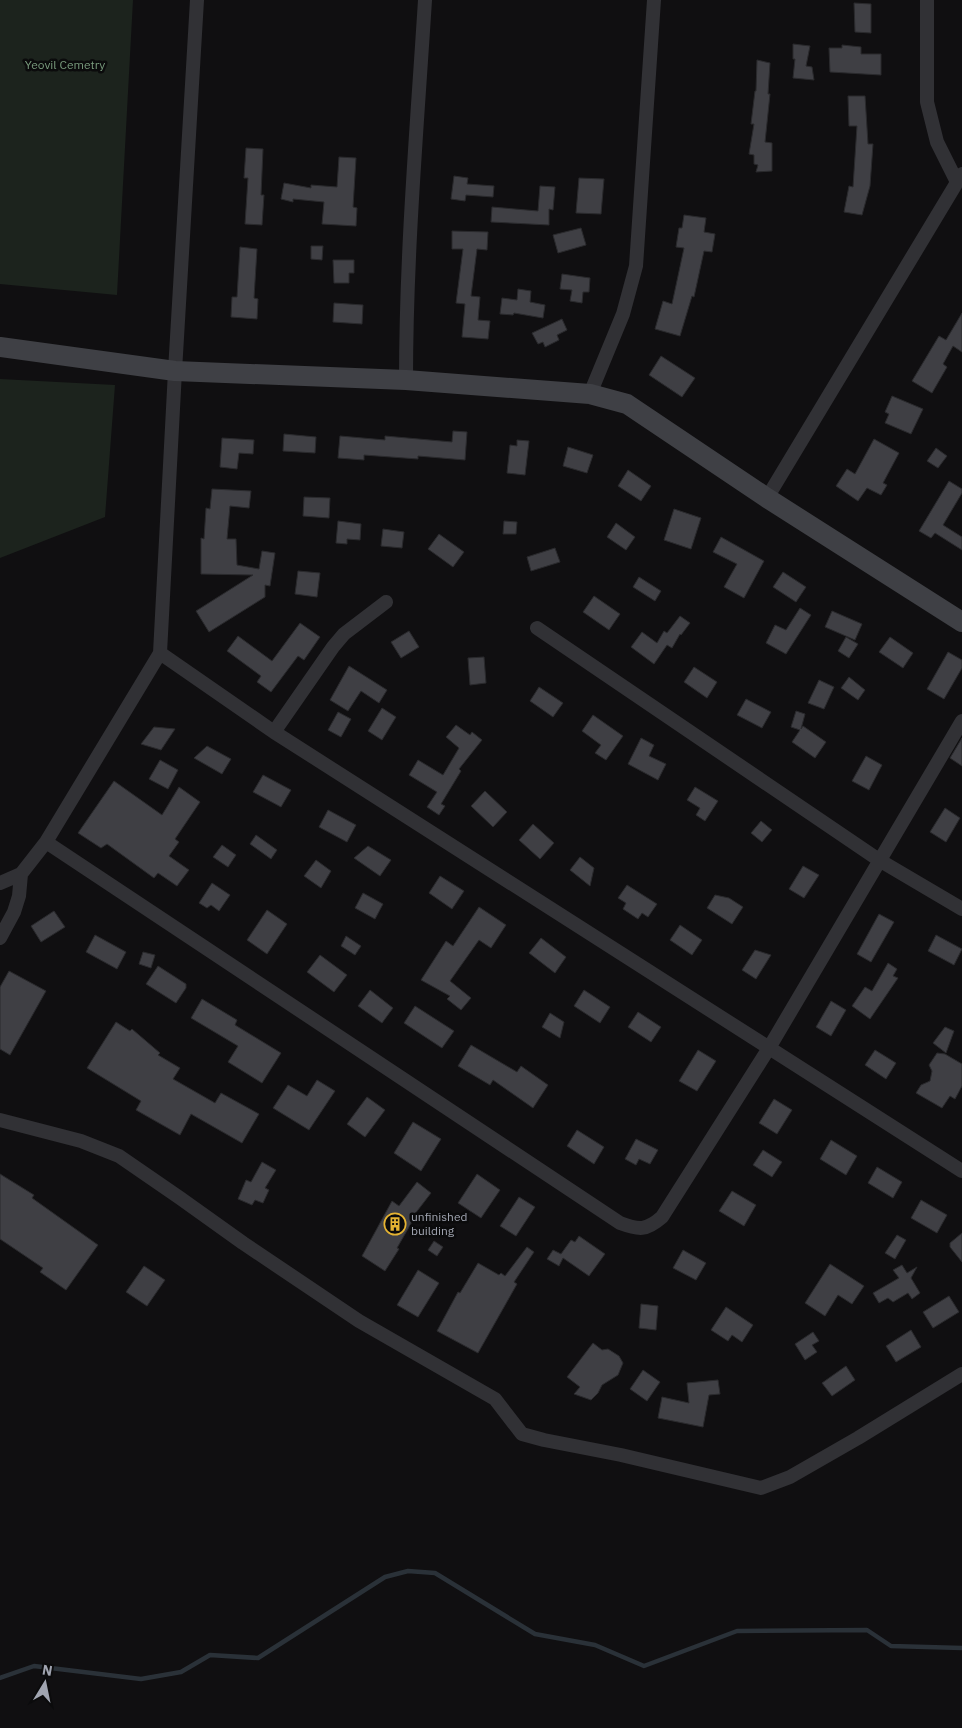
<svg xmlns="http://www.w3.org/2000/svg" width="962" height="1728" font-family="'IBM Plex Sans',sans-serif">
<rect width="100%" height="100%" fill="#100f11"/>
<!-- green -->
<path fill="#1c231d" d="M0 0H133L117 295 0 284Z
M0 379 115 385 105 517 0 558Z"/>
<g fill="none" stroke-linecap="round" stroke-linejoin="round">
<!-- stream -->
<path stroke="#2a3138" stroke-width="4.5" d="M0 1678 34 1666 141 1679 181 1672 210 1655 258 1658 385 1577 408 1571 435 1573 535 1634 595 1645 644 1666 737 1631 867 1630 891 1646 962 1648"/>
</g>
<!-- building -->
<path fill="#3f3f44" stroke="#2a2a2d" d="M854 3 871 4V33L855 32Z
M793 44 810 46 806 66 812 67 814 80 793 78 795 59H793Z
M842 45 861 47V54H881V75L830 72 829 48H842Z
M757 60 770 63 768 94H770L765 142 772 143V171L756 172 758 165 754 164V155L749 154 754 124H751L755 91H756Z
M848 96H865L868 144H873L870 186 862 215 844 212 849 186 853 187 857 126H849Z
M246 148 263 149 261 195H264L262 225 245 224 248 178H244Z
M339 157 356 158 353 207 357 208 356 226 322 224 324 202 293 199V202L281 199 284 183 311 188V185L337 187Z
M454 176 468 178 467 184 494 186 493 197 466 195 465 201 451 199Z
M579 178 604 179 601 214 576 213Z
M540 186 555 187 553 210 549 209V225L491 222 492 207 538 211Z
M684 215 706 218 704 232 715 234 712 252 704 251 694 297 692 296 680 336 655 329 663 301 672 304 684 248 676 247 679 228H682Z
M581 228 586 245 558 253 553 235Z
M452 231 488 232 487 250 477 249 471 296 480 297 478 320 490 321 488 339 462 337 465 304 456 303 463 249H452Z
M311 246H323L322 260 311 259Z
M240 247 257 249 254 298 258 299 257 319 231 317 232 297H237Z
M333 260H354V273H349V283H334Z
M562 274 590 278 589 292H583L582 303 570 301 572 290 560 289Z
M518 289 531 291 530 302 545 305 543 318 514 313 513 315 500 314 502 298 517 300Z
M334 303 363 305 362 324 333 322Z
M962 313V352L953 346 943 364 947 367 932 393 912 381 939 336 946 340Z
M562 319 567 330 557 335 559 340 545 347 543 342 538 344 532 333Z
M661 356 695 378 682 397 649 375Z
M892 396 923 409 911 434 885 423 889 414 885 412Z
M453 431 467 432 465 460 418 456V459L364 455V460L338 458 340 436 385 440V436L452 442Z
M284 434 316 437 315 453 283 451Z
M222 438 254 440 253 454 239 453 237 469 220 467Z
M874 439 899 453 883 483 887 485 881 495 867 488 858 501 836 486 847 469 855 474Z
M517 440 529 441 525 475 507 473 510 445 517 446Z
M568 447 593 455 587 473 563 466Z
M936 448 947 456 938 468 927 461Z
M628 470 651 486 641 501 618 486Z
M949 481 962 489V493L943 525 962 537V550L935 533 931 538 919 531Z
M212 489 251 491 249 508 230 506 227 539H236L237 565 259 569 262 551 275 553 270 586 265 585V597L209 632 196 611 253 575 201 574V538L204 539 206 508 210 509Z
M304 497 330 498 329 518 303 516Z
M674 509 701 518 691 549 664 540Z
M338 521 361 524 360 540 347 539V544L336 543Z
M504 521 517 522 516 534H503Z
M616 523 635 537 626 550 607 537Z
M383 529 404 532 402 548 381 546Z
M439 534 464 552 453 567 428 549Z
M721 537 764 561 744 598 724 587 737 564 713 552Z
M555 548 560 562 531 571 527 557Z
M298 571 320 573 317 597 295 594Z
M783 572 806 587 796 602 773 587Z
M639 577 661 591 655 601 633 587Z
M594 596 620 614 609 630 583 612Z
M800 608 811 615 786 654 766 643 775 625 786 630Z
M832 611 862 624 855 640 825 627Z
M680 616 690 623 681 635 680 634 672 648 667 645 654 664 631 647 642 632 657 643 664 631 667 633Z
M300 623 320 637 304 660 298 656 271 692 257 682 261 676 227 651 238 636 272 661Z
M409 631 419 647 401 658 391 642Z
M846 637 858 644 849 658 838 651Z
M890 637 913 653 903 668 879 652Z
M948 652 962 660V668L944 699 927 689Z
M484 657 486 683 470 685 468 658Z
M349 666 387 690 379 703 361 691 348 711 330 700Z
M694 667 717 682 707 698 684 682Z
M849 677 865 690 858 700 841 688Z
M819 680 834 687 824 709 808 703Z
M539 687 563 703 553 717 530 701Z
M746 699 771 712 762 728 737 715Z
M382 708 396 717 382 740 368 731Z
M796 711 805 714 801 729 803 726 826 742 815 758 792 742 800 730 791 727Z
M338 712 351 719 341 737 328 730Z
M593 715 623 736 606 760 595 753 601 745 582 731Z
M456 725 470 735 472 732 482 740 459 769 461 771 441 804 445 806 439 815 427 807 437 792 409 775 418 760 443 775 459 748 446 737Z
M154 727 175 729 161 750 141 744Z
M641 738 654 745 649 756 666 764 658 780 628 764Z
M962 738V766L950 758Z
M207 746 231 759 222 774 194 758Z
M866 756 882 765 869 790 852 781Z
M160 760 178 770 168 789 149 779Z
M263 775 291 790 281 807 253 792Z
M114 781 162 815 179 787 200 802 175 839 179 842 169 856 189 870 177 886 158 873 154 878 107 844 101 848 78 833Z
M695 787 718 801 705 821 696 815 700 808 687 800Z
M485 791 507 812 493 827 471 806Z
M945 808 960 818 946 842 930 832Z
M328 810 356 825 347 842 319 827Z
M761 821 772 830 762 842 751 833Z
M533 824 554 843 540 859 519 840Z
M256 835 277 850 271 859 250 844Z
M222 845 236 855 228 867 213 857Z
M368 846 391 860 380 876 354 858Z
M580 857 594 868 590 886 570 870Z
M316 860 331 871 321 888 304 876Z
M803 866 819 875 804 898 789 889Z
M440 876 464 891 452 909 429 893Z
M212 883 230 895 219 911 211 905 207 908 199 903Z
M627 885 657 904 648 917 642 913 638 919 623 909 626 903 618 898Z
M363 893 383 904 375 919 355 908Z
M715 895 729 898 743 907 732 924 707 908Z
M479 907 506 925 491 948 479 940 450 981 471 998 461 1010 447 999 450 996 421 980 446 941 453 946Z
M267 910 287 924 267 954 247 940Z
M54 911 65 927 41 942 31 926Z
M879 914 894 922 871 962 857 954Z
M680 925 702 940 692 955 670 940Z
M95 935 126 952 117 969 86 952Z
M936 935 962 949 954 965 928 951Z
M346 936 361 946 355 955 341 946Z
M541 938 566 957 555 973 529 953Z
M755 950 771 955 756 979 742 970Z
M143 952 155 955 151 968 139 964Z
M320 955 347 975 334 992 307 972Z
M888 963 897 969 893 976 898 978 870 1019 852 1006 865 987 872 991Z
M158 966 186 984V988L176 1003 146 984Z
M9 971 46 991 10 1055 0 1049V987Z
M370 990 393 1008 382 1023 358 1006Z
M584 990 610 1007 600 1023 574 1006Z
M202 999 237 1020 235 1025 281 1053 262 1083 228 1062 238 1046 191 1018Z
M831 1001 846 1010 831 1036 816 1027Z
M415 1006 454 1031 442 1048 404 1023Z
M638 1012 661 1027 651 1042 628 1027Z
M550 1013 564 1022 560 1038 542 1027Z
M116 1022 130 1031 132 1029 160 1053 158 1055 180 1068 173 1079 215 1103 221 1093 259 1114 242 1143 191 1114 180 1135 136 1110 141 1101 87 1068Z
M945 1027 954 1031 946 1053 933 1043Z
M471 1045 517 1072 521 1066 548 1085 533 1108 493 1080 490 1085 458 1066Z
M698 1050 716 1061 697 1091 679 1081Z
M875 1050 896 1063 886 1079 865 1065Z
M937 1053 945 1054 962 1064V1086L955 1099 950 1096 942 1108 916 1093 921 1085 930 1081 932 1071 929 1065Z
M317 1080 335 1091 309 1130 273 1108 288 1085 307 1096Z
M367 1097 385 1110 365 1137 347 1124Z
M774 1099 792 1110 777 1134 759 1123Z
M413 1122 441 1139 421 1171 394 1153Z
M577 1130 604 1147 594 1164 567 1146Z
M636 1139 658 1150 650 1164 639 1159 636 1165 625 1159Z
M831 1140 857 1156 846 1175 820 1159Z
M763 1150 782 1162 772 1177 753 1165Z
M262 1162 276 1170 265 1188 269 1190 263 1203 255 1200 252 1205 238 1199 246 1180 251 1182Z
M877 1167 902 1182 893 1198 868 1183Z
M0 1174 34 1195 32 1198 98 1245 66 1290 40 1272 43 1268 0 1239Z
M477 1174 500 1190 481 1218 458 1203Z
M417 1182 431 1193 411 1219 413 1220 397 1248 399 1249 385 1271 362 1256 392 1201 399 1206Z
M732 1191 756 1205 744 1226 719 1211Z
M519 1197 535 1207 516 1236 500 1226Z
M921 1200 947 1215 937 1233 911 1218Z
M962 1233V1262L950 1247V1243Z
M897 1235 906 1240 895 1259 885 1253Z
M579 1236 605 1254 589 1276 563 1258 559 1266 547 1259 553 1250 561 1254 571 1240 575 1242Z
M434 1241 443 1247 437 1256 428 1250Z
M527 1247 534 1252 514 1282 517 1284 478 1353 437 1331 458 1292 460 1293 478 1263 499 1275 501 1273 505 1276Z
M683 1250 706 1263 696 1280 673 1268Z
M830 1264 864 1286 852 1304 838 1295 825 1316 805 1303Z
M902 1265 907 1273 917 1267 911 1278 920 1293 912 1299 908 1293 893 1302 888 1298 879 1303 873 1293 899 1278 893 1270Z
M144 1266 165 1280 147 1306 126 1292Z
M418 1270 439 1283 418 1317 397 1305Z
M949 1296 959 1312 933 1328 923 1312Z
M641 1304 658 1306 656 1330 639 1328Z
M726 1307 753 1325 742 1342 732 1335 728 1341 711 1330Z
M911 1330 921 1347 896 1362 886 1346Z
M813 1332 819 1341 812 1345 817 1352 805 1360 795 1344Z
M593 1343 602 1350 608 1349 619 1356 623 1363 618 1375 602 1385 598 1393 591 1400 574 1394 580 1387 567 1377Z
M846 1366 855 1380 832 1396 822 1383Z
M643 1370 660 1382 647 1401 630 1389Z
M718 1380 720 1394 709 1395 703 1427 658 1418 662 1397 689 1403 687 1383Z"/>
<g fill="none" stroke-linecap="round" stroke-linejoin="round">
<!-- street -->
<path stroke="#313135" stroke-width="14" d="M197 0 175 371 160 653 274 732 962 1171
M927 0V102L937 142 957 182
M406 380C406 253 417 127 425 0
M590 394 623 314 636 266 654 0
M767 498 962 174
M537 628 879 860 962 909
M274 732 333 647 344 634 386 602
M46 842 620 1223C639 1230 646 1231 662 1217L769 1048 962 721
M0 883 21 874
M0 938 14 912 19 896 21 874 46 842 160 653
M0 1120 81 1141 119 1156 180 1198 243 1243 359 1321 495 1399 522 1434 544 1440 621 1455 761 1488 790 1477 858 1438 962 1374"/>
<!-- secondary -->
<path stroke="#3f4045" stroke-width="20" d="M0 347 175 371 406 380 590 394 627 404 767 498 962 622"/>
</g>
<!-- icons -->
<defs>
<g id="building-ring" transform="scale(1.125)"><circle r="9.5" fill="#0b0b0c" stroke="#e6b432" stroke-width="1.5"/><path d="M-4-6H4V6H1V3H-1V6H-4ZM-2.5-4.3h1.7v1.8h-1.7ZM.8-4.3h1.7v1.8H.8ZM-2.5-1h1.7V.8h-1.7ZM.8-1h1.7V.8H.8Z" fill="#e6b432"/></g>
</defs>
<g fill-rule="evenodd">
<use href="#building-ring" x="395" y="1224"/>
</g>
<g text-anchor="middle" stroke-width="5" stroke-linejoin="round" paint-order="stroke">
<!-- park labels -->
<g font-size="12" fill="#799b7d" stroke="#0b0b0c">
<text x="65" y="69">Yeovil Cemetry</text>
</g>
<!-- poi labels -->
<g font-size="12" fill="#a1a5b1" stroke="#0b0b0c" text-anchor="start">
<text x="411" y="1221">unfinished<tspan x="411" dy="14">building</tspan></text>
</g>
</g>
<!-- north arrow -->
<g transform="translate(45 1683) rotate(10)" stroke="#0b0b0c" stroke-width="4" paint-order="stroke">
<path d="M0-4L9 19L0 12L-9 19Z" fill="#a1a5b1"/>
<text y="-8" font-size="14" font-weight="bold" text-anchor="middle" fill="#a1a5b1">N</text>
</g>
</svg>
